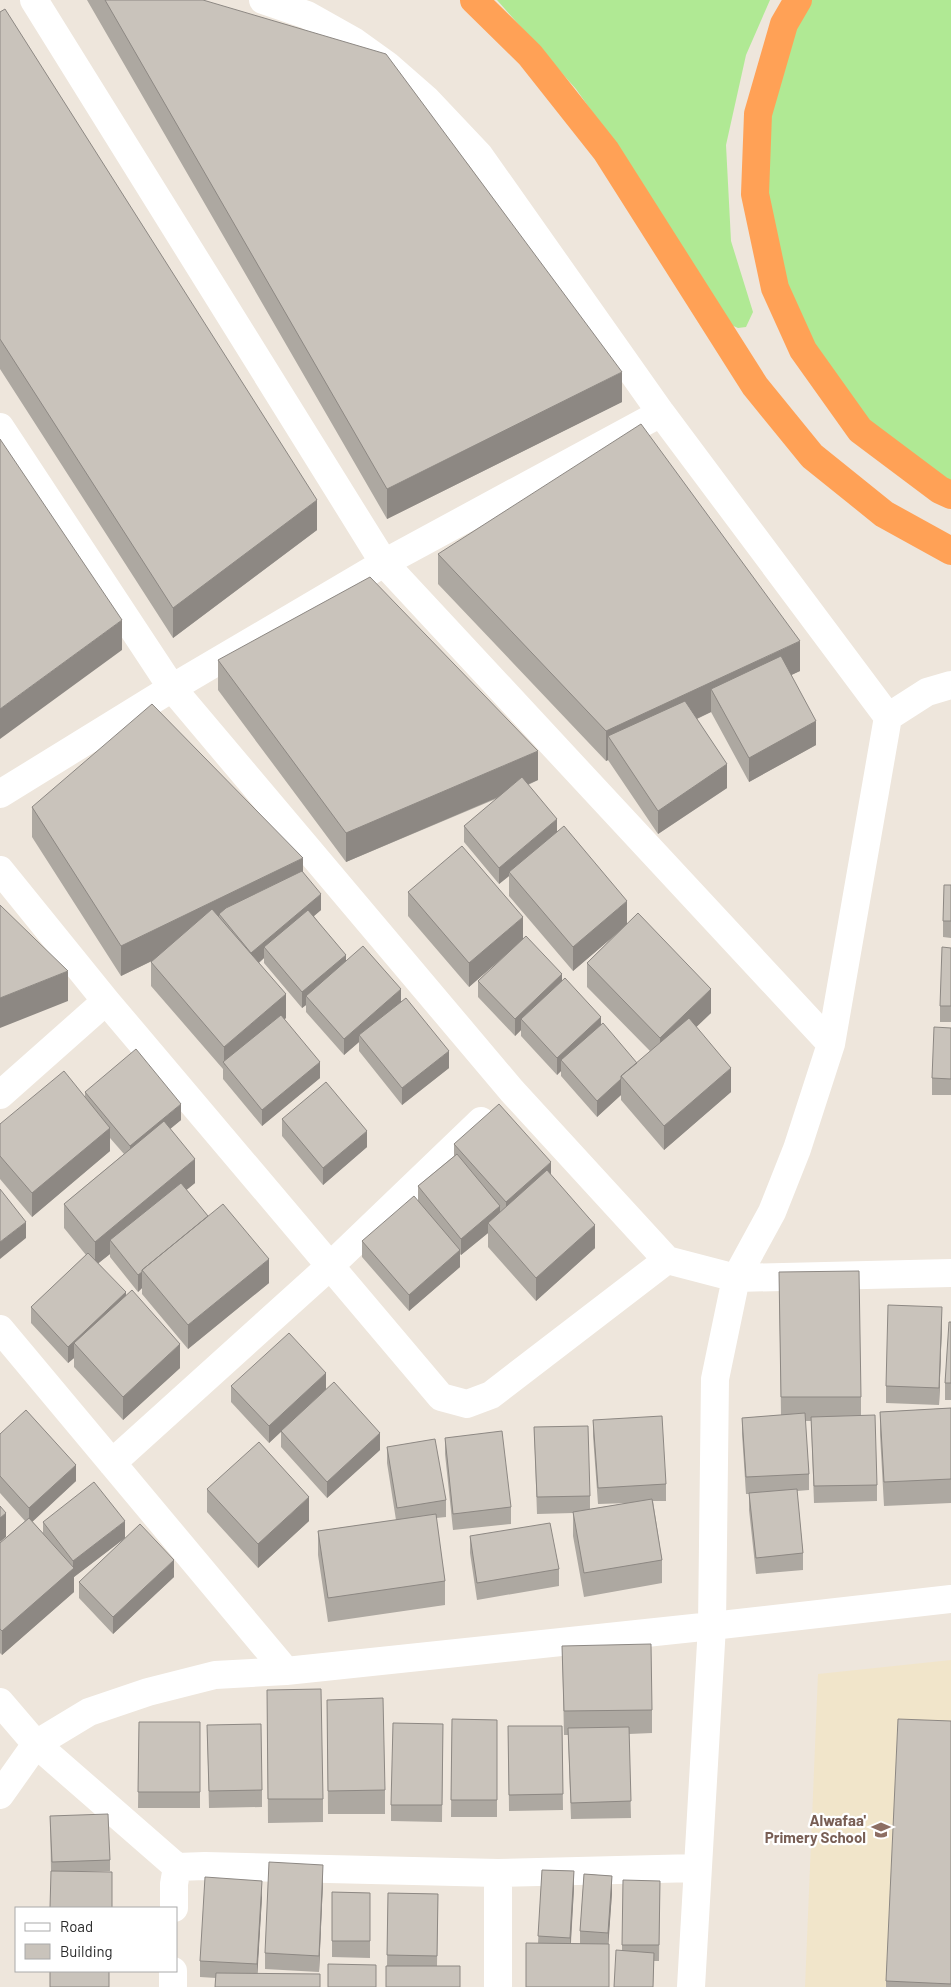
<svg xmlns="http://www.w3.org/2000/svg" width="951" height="1987" font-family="Barlow,sans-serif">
<rect width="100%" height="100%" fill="#eee6dc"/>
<!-- education -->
<path fill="#f1e5ca" d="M951 1660V1987H805L818 1674Z"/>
<!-- grass -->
<path fill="#b0e994" d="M497 0H770L746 55 726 145 731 241 753 312 746 327 738 328 731 325 624 157 576 89Z
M810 0H951V489L865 422 810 349 782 284 761 195 765 118 793 26Z"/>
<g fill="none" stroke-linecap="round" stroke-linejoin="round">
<!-- street -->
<path stroke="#fff" stroke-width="28" d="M34 0 384 563 831 1044
M263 0 307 15 355 42 387 65 427 100 479 155 661 413 888 717 831 1044 797 1149 772 1212 736 1278 715 1379 712 1626 691 1987
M0 427 172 688 512 1091 667 1260 736 1278 951 1273
M888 717 927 692 951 685
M0 794 172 688 384 563 661 413
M0 870 106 1001 441 1397 467 1404 491 1395 667 1260
M0 1095 106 1001
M0 1329 286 1671
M112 1463 330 1266 481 1121
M0 1702 36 1744 177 1867
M0 1795 36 1744 89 1712 148 1692 215 1675 286 1671 712 1626 951 1599
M174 1908V1884L177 1867 205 1866 498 1873 697 1868
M173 1987V1971
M498 1987V1873"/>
<!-- highway -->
<path stroke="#ffa156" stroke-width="28" d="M474 0 530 55 606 151 755 386 812 456 884 514 951 551
M798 0 784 24 758 114 755 194 775 288 803 350 860 430 940 490 951 495"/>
</g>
<!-- wall -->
<path fill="#ada8a1" d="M87 0H203L622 402 387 519Z
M0 12 317 530 173 638 0 369Z
M438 554 800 671 791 675 816 745 749 782 711 712 697 719 727 788 658 834 608 760 606 761 438 584Z
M218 660 538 780 528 785 557 831 627 923 711 1013 696 1027 731 1092 664 1150 621 1100V1095L597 1117 561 1076V1071L557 1075 521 1036V1030L515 1036 478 997V981L501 959 469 987 408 916V892L523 938 562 980 601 1025 637 1063 650 1051 587 987V963L618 932 573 971 509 896V876L499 884 464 842V826L498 798 346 862 218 690Z
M32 807 303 872 321 910 314 916 346 961 401 1002 449 1068 402 1105 359 1051V1042L344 1055 306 1012V1005L302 1008 264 963V958L259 963 286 1018 284 1019 320 1078 262 1126 223 1079V1069L151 986V962L154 960 121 976 32 837Z
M951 885V938L943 937V921Z
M951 948V1022H940V1006Z
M951 1028V1095H932V1078Z
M85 1092 181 1120 170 1129 195 1183 186 1190 208 1216 269 1283 188 1349 142 1294V1288L138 1292 110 1257V1254L98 1263 126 1296 180 1368 123 1420 74 1367V1358L68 1363 31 1323V1307L86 1255 64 1228V1204L124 1154 110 1138V1151L32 1217 0 1179V1124L85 1097Z
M282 1119 367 1147 323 1185 282 1136Z
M454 1144 551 1175 595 1248 536 1301 488 1247V1233L461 1255 460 1254V1267L409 1311 362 1257V1241L418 1200V1186L454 1156Z
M779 1272 861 1397V1416L877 1485V1501L814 1503 811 1421H805L809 1474V1490L797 1491 803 1553V1570L756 1574 749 1510V1494H746L742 1434V1418L781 1415Z
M951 1322V1400H945V1383Z
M942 1323 939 1405 886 1403V1386Z
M231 1386 326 1389 380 1450 327 1498 281 1447V1432L269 1443 231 1402Z
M951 1408V1503L884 1506 880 1435V1412Z
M593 1420 666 1484V1501H653L662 1560V1583L584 1597 573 1536V1513L537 1514 534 1427 590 1496V1509L628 1503 598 1504 593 1436Z
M0 1434 76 1481 32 1521 43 1533V1522L125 1538 74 1577V1592L2 1655 0 1653V1543L25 1521 0 1493Z
M445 1438 511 1507V1524L453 1530 445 1454Z
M387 1447 446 1500V1517L436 1518 445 1581V1605L328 1622 318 1555V1531L396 1520 387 1463Z
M207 1489 309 1521 258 1568 207 1512Z
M470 1536 559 1569V1586L477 1600 470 1553Z
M174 1577 113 1634 79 1598V1582Z
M562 1646 652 1710V1733L629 1734 631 1818 571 1819 568 1735H564Z
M267 1690 323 1799V1822L268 1823Z
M327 1700 385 1790V1814H328Z
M452 1719 497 1720V1817H451Z
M951 1721V1987H886V1981Z
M139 1722H200V1808H138Z
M443 1724 442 1822 391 1821V1805Z
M207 1725 262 1790V1807L209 1808Z
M508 1726H562L563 1810 509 1811Z
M50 1816 110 1860V1871H51Z
M542 1870 574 1871V1888L571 1943 580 1944V1931L584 1874 612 1876V1893L608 1944H609V1987H526V1943H538Z
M660 1881 659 1961H654L653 1987H614L622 1951V1945Z
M323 1882 319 1972 265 1969V1953Z
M332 1892 370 1893V1958L332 1957Z
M388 1893 438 1894 437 1966H387Z
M262 1897 257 1974 216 1978 200 1977V1961Z"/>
<!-- shaded-wall -->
<path fill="#8d8883" d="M622 372V402L387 519V489Z
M317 500V530L173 638V608Z
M122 620V650L0 739V709Z
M800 641V671L721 708 711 689V712L621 754 608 736V760L606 761V731Z
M816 721V745L749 782V758Z
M538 751V780L346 862V833Z
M727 764V788L658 834V811Z
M557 819V835L509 872V876L499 884V868Z
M303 858V887L219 914V928L121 976V946Z
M321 894V910L270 953 264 947V958L251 969V953Z
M627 901V925L573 971V947Z
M523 917V940L469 987V963Z
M346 955V971L306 996V1005L302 1008V992Z
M68 971V1001L0 1028V998Z
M562 974V991L521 1019V1030L515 1036V1019Z
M401 989V1005L359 1035V1042L344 1055V1039Z
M711 989V1013L660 1062V1038Z
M286 994V1018L228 1068 224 1064V1047Z
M601 1017V1033L561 1060V1071L557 1075V1058Z
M449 1051V1068L402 1105V1088Z
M320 1062V1078L262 1126V1110Z
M731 1068V1092L664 1150V1126Z
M621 1079V1095L597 1117V1101Z
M181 1104V1120L130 1162V1146Z
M110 1128V1151L32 1217V1193Z
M367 1131V1147L323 1185V1168Z
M195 1159V1183L116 1248 110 1240V1254L95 1266V1242Z
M551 1162V1178L506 1219V1202Z
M500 1206V1223H488V1233L461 1255V1239Z
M26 1222V1238L0 1259V1242Z
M595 1225V1248L536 1301V1278Z
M460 1250V1267L409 1311V1295Z
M269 1259V1283L188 1349V1325Z
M142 1272V1288L138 1292V1275Z
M126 1292V1309L74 1343V1358L68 1363V1347Z
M942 1307V1323L939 1405V1388Z
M180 1344V1368L123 1420V1397Z
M326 1373V1389L269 1443V1426Z
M380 1433V1450L327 1498V1482Z
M76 1465V1481L29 1525V1508Z
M309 1497V1521L258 1568V1544Z
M6 1513V1537L0 1542V1518Z
M125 1521V1538L74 1577V1592L2 1655V1631L73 1568V1561Z
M174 1560V1577L113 1634V1617Z
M323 1865V1882L319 1972V1956Z
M574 1871V1888L570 1954V1938Z
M612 1876V1893L608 1950V1933Z
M262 1881V1897L257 1981V1964Z"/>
<!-- building -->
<path fill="#c9c3bb" stroke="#8d8883" d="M105 0H203L386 54 622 372 387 489Z
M5 9 317 500 173 608 0 339V12Z
M641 424 800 641 606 731 438 554Z
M0 439 122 620 0 709Z
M370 577 538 751 346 833 218 660Z
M781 656 816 721 749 758 711 689Z
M685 701 727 764 658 811 608 736Z
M152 704 303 858 121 946 32 807Z
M522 777 557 819 499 868 464 826Z
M564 826 627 901 573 947 509 872Z
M462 846 523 917 469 963 408 892Z
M302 871 321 894 251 953 219 914 226 908Z
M944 885H951V921H943Z
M0 905 68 971 0 998Z
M212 909 286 994 224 1047 151 962Z
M308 910 346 955 302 992 264 947Z
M638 913 711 989 660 1038 587 963Z
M526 936 562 974 515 1019 478 981Z
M363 946 401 989 344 1039 306 996Z
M942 947 951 948V1006H940Z
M565 978 601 1017 557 1058 521 1019Z
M406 998 449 1051 402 1088 359 1035Z
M281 1015 320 1062 262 1110 223 1062Z
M689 1018 731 1068 664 1126 621 1076Z
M603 1023 637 1063 621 1076V1079L597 1101 561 1060Z
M934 1027 951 1028V1079L932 1078Z
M136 1049 181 1104 130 1146 85 1092Z
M64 1071 110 1128 32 1193 0 1156V1124Z
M326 1082 367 1131 323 1168 282 1119Z
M499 1104 551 1162 506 1202 454 1144Z
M164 1121 195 1159 95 1242 64 1204Z
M457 1154 500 1206 461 1239 418 1186Z
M547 1170 595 1225 536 1278 488 1223Z
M181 1183 208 1216 142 1270V1272L138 1275 110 1240Z
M0 1189 26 1222 0 1242Z
M414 1196 460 1250 409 1295 362 1241Z
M223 1204 269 1259 188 1325 142 1270Z
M88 1253 126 1292 68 1347 31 1307Z
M859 1271 861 1397H781L779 1272Z
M132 1290 180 1344 123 1397 74 1343Z
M888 1305 942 1307 939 1388 886 1386Z
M949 1322H951V1383H945Z
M289 1333 326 1373 269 1426 231 1386Z
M334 1382 380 1433 327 1482 281 1431Z
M951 1408V1479L884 1482 880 1412Z
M26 1410 76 1465 29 1508 0 1476V1434Z
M805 1413 809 1474 746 1477 742 1418Z
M875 1415 877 1485 814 1486 811 1417Z
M662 1416 666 1484 598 1488 593 1420Z
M588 1426 590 1496 537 1497 534 1427Z
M502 1431 511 1507 453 1514 445 1438Z
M435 1439 446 1500 397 1508 387 1447Z
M259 1442 309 1497 258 1544 207 1489Z
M94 1482 125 1521 73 1561 43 1522Z
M797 1489 803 1553 756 1558 749 1493Z
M652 1499 662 1560 584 1573 573 1512Z
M0 1506 6 1513 0 1518Z
M436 1514 445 1581 328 1598 318 1531Z
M29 1518 74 1568 2 1631 0 1629V1543Z
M550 1523 559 1569 477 1583 470 1536Z
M140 1524 174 1560 113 1617 79 1582Z
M651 1644 652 1710 564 1711 562 1646Z
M321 1689 323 1799H268L267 1690Z
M383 1698 385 1790 328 1791 327 1700Z
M452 1719 497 1720V1800H451Z
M898 1719 951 1721V1984L886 1981Z
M139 1722H200V1792H138Z
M393 1723 443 1724 442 1805H391Z
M261 1724 262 1790 209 1791 207 1725Z
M508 1726H562L563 1794 509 1795Z
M629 1727 631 1801 571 1803 568 1728Z
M108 1814 110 1860 52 1862 50 1816Z
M269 1862 323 1865 319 1956 265 1953Z
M542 1870 574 1871 570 1938 538 1936Z
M51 1871 112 1872V1908H50Z
M584 1874 612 1876 608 1933 580 1931Z
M205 1877 262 1881 257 1964 200 1961Z
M623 1880 660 1881 659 1945H622Z
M332 1892 370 1893V1941H332Z
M388 1893 438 1894 437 1956 387 1955Z
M526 1943 609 1944V1987H526Z
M616 1950 654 1953 653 1987H614Z
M328 1964 376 1965V1987H328Z
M386 1966H460V1987H386Z
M50 1971H109V1987H50Z
M216 1973 320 1974V1987H215Z"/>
<!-- icons -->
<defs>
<g id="school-bare" transform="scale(1.5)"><path d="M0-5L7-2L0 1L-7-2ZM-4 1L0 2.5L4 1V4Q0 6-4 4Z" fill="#8d6e63" stroke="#fff" stroke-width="2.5" paint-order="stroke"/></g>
</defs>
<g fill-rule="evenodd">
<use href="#school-bare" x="881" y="1830"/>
</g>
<g text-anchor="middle" stroke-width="4.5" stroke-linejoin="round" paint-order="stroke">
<!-- education labels -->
<g font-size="15" font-weight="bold" fill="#785e54" stroke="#fff" text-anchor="end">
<text x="866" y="1826">Alwafaa'<tspan x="866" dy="17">Primery School</tspan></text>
</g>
</g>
<!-- legend -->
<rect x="15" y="1907" width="162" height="65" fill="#ffffff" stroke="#aaaaaa"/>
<rect x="25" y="1923" width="25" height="8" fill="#ffffff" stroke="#aaaaaa"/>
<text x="60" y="1932" font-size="15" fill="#2b2b2b">Road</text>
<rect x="25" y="1944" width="25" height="15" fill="#c9c3bb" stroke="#aaaaaa"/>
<text x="60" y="1957" font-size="15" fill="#2b2b2b">Building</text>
</svg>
